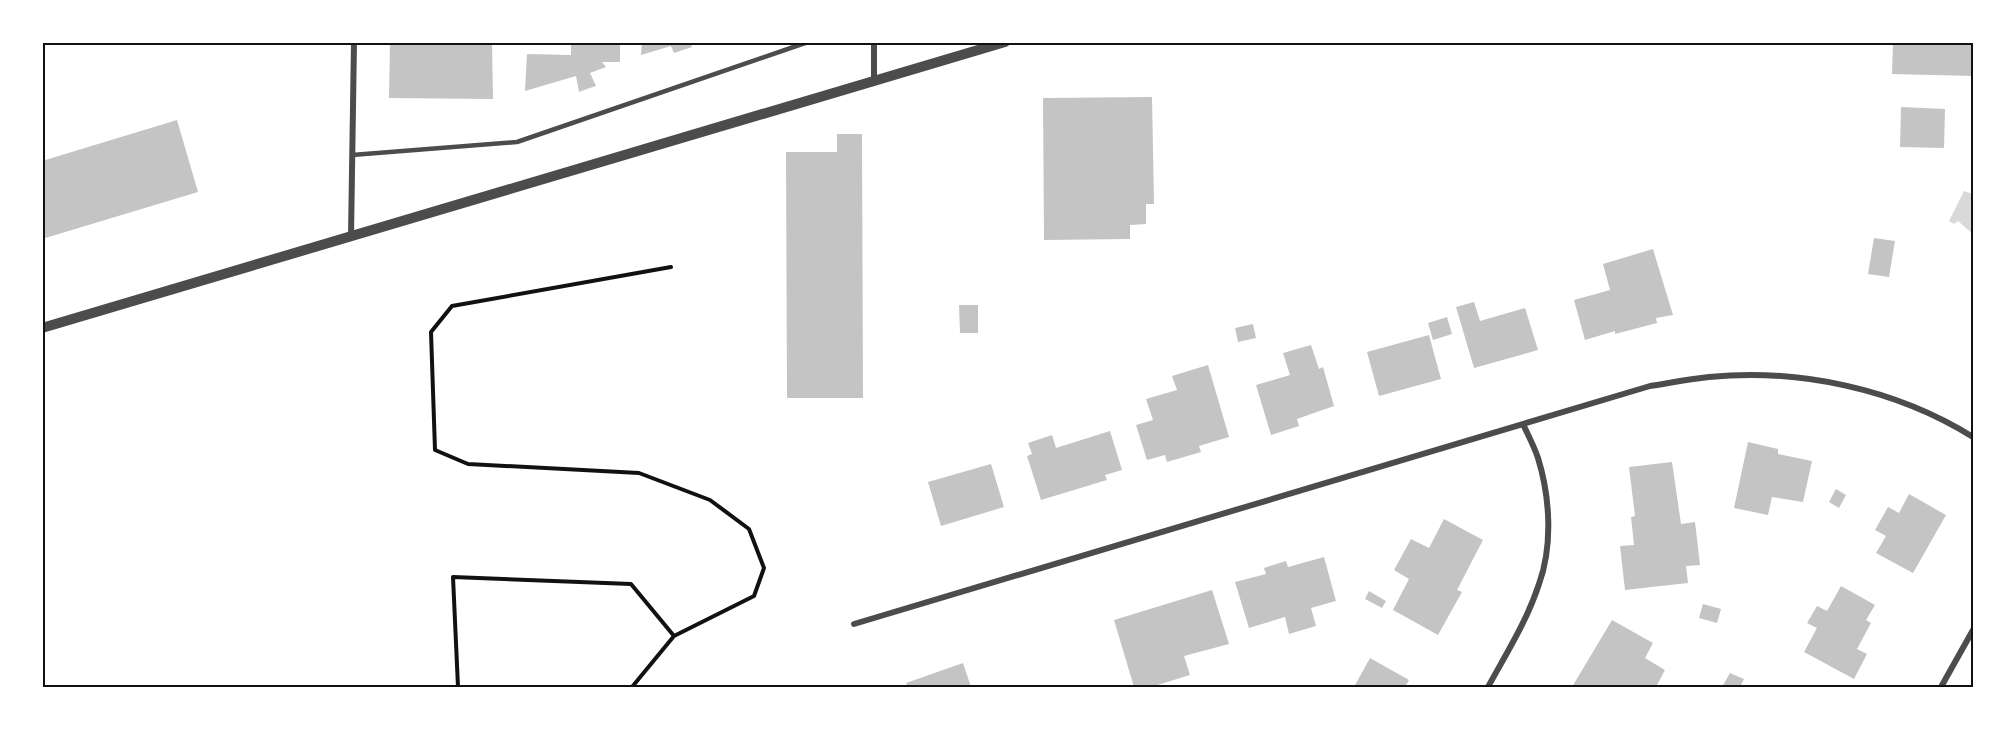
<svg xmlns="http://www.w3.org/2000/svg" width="2015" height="729" font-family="Inter,sans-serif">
<rect width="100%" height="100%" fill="#fff"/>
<!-- water -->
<path fill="#d9d9d9" d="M1964 191 1973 194V234L1958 221 1954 224 1949 221Z"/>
<!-- building -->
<path fill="#c4c4c4" d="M390 42H492L493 99 389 98Z
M571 42H620V62H602L606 67 590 73 596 86 587 89 579 92 576 76 525 91 527 54 571 55Z
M642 42H690L692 47 674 53 671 46 641 55Z
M1893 42H1973V76L1892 74Z
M1152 97 1154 204H1146V224L1130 225V239L1044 240 1043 98Z
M1901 107 1945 109 1944 148 1900 147Z
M177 120 198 192 42 239V161Z
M837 134H862L863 398H787L786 152H837Z
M1874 238 1895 241 1889 277 1868 274Z
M1653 249 1673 315 1656 318 1657 323 1615 334V331L1585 340 1574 300 1610 290 1603 264Z
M1474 302 1480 321 1525 308 1538 350 1474 368 1456 307Z
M959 305H978V333H960Z
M1447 317 1452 334 1433 340 1428 323Z
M1253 324 1256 338 1238 342 1235 328Z
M1429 335 1441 379 1379 396 1367 352Z
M1311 345 1319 369 1323 367 1334 406 1297 419 1299 426 1271 435 1256 385 1290 375 1283 353Z
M1208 365 1229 437 1199 446 1201 452 1167 462 1165 455 1147 460 1136 425 1153 420 1146 399 1177 390 1172 376Z
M1110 431 1122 470 1105 475 1107 480 1041 500 1027 456 1032 454 1028 443 1052 435 1056 448Z
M1748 442 1778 449V454L1812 461 1803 502 1772 497 1768 515 1734 508Z
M1672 462 1681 524 1695 522 1700 565 1686 566 1688 583 1625 590 1620 546 1634 545 1631 517 1635 516 1629 467Z
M991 464 1004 507 941 526 928 482Z
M1836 489 1846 495 1839 508 1829 502Z
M1909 494 1946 515 1913 573 1876 553 1886 536 1875 530 1888 507 1899 513Z
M1444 519 1483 540 1457 590 1462 592 1438 635 1393 610 1409 579 1394 570 1411 539 1429 548Z
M1324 557 1336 601 1311 608 1316 626 1289 634 1285 617 1249 628 1235 582 1266 574 1264 568 1286 561 1288 567Z
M1841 586 1875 605 1866 620 1871 623 1857 649 1867 654 1854 679 1804 652 1817 628 1807 623 1817 606 1827 611Z
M1212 590 1229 644 1184 656 1190 675 1151 687H1134L1114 620Z
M1369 591 1386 601 1382 608 1365 599Z
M1703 604 1721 609 1717 623 1699 618Z
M1612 620 1653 643 1645 658 1665 670 1656 687H1572Z
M1370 658 1409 680 1405 687H1354Z
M963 663 971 687H908L906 683Z
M1730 673 1744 679 1740 687H1722Z"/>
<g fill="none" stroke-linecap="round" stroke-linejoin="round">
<!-- path -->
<path stroke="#111" stroke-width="4" d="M458 687 453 577 631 584 674 636
M632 687 674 636 754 596 764 568 749 529 710 500 639 473 468 464 435 450 431 332 452 306 671 267"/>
<!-- service -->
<path stroke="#4c4c4c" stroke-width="4.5" d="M352 155 517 142 808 42"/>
<!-- minor -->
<path stroke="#4c4c4c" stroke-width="6" d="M874 42V82
M351 236 354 42
M854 624 1650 386C1669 383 1689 379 1709 377 1799 368 1896 389 1973 437
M1488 687C1506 654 1527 621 1539 584 1553 545 1550 497 1538 458 1534 446 1528 435 1523 424
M1941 687 1973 630"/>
<!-- tertiary -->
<path stroke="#4c4c4c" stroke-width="10" d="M42 328 1005 42"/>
</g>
<!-- border -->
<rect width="2015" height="729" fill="none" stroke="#ffffff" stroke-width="87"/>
<rect x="44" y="44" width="1928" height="642" fill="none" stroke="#111" stroke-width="2"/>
</svg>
